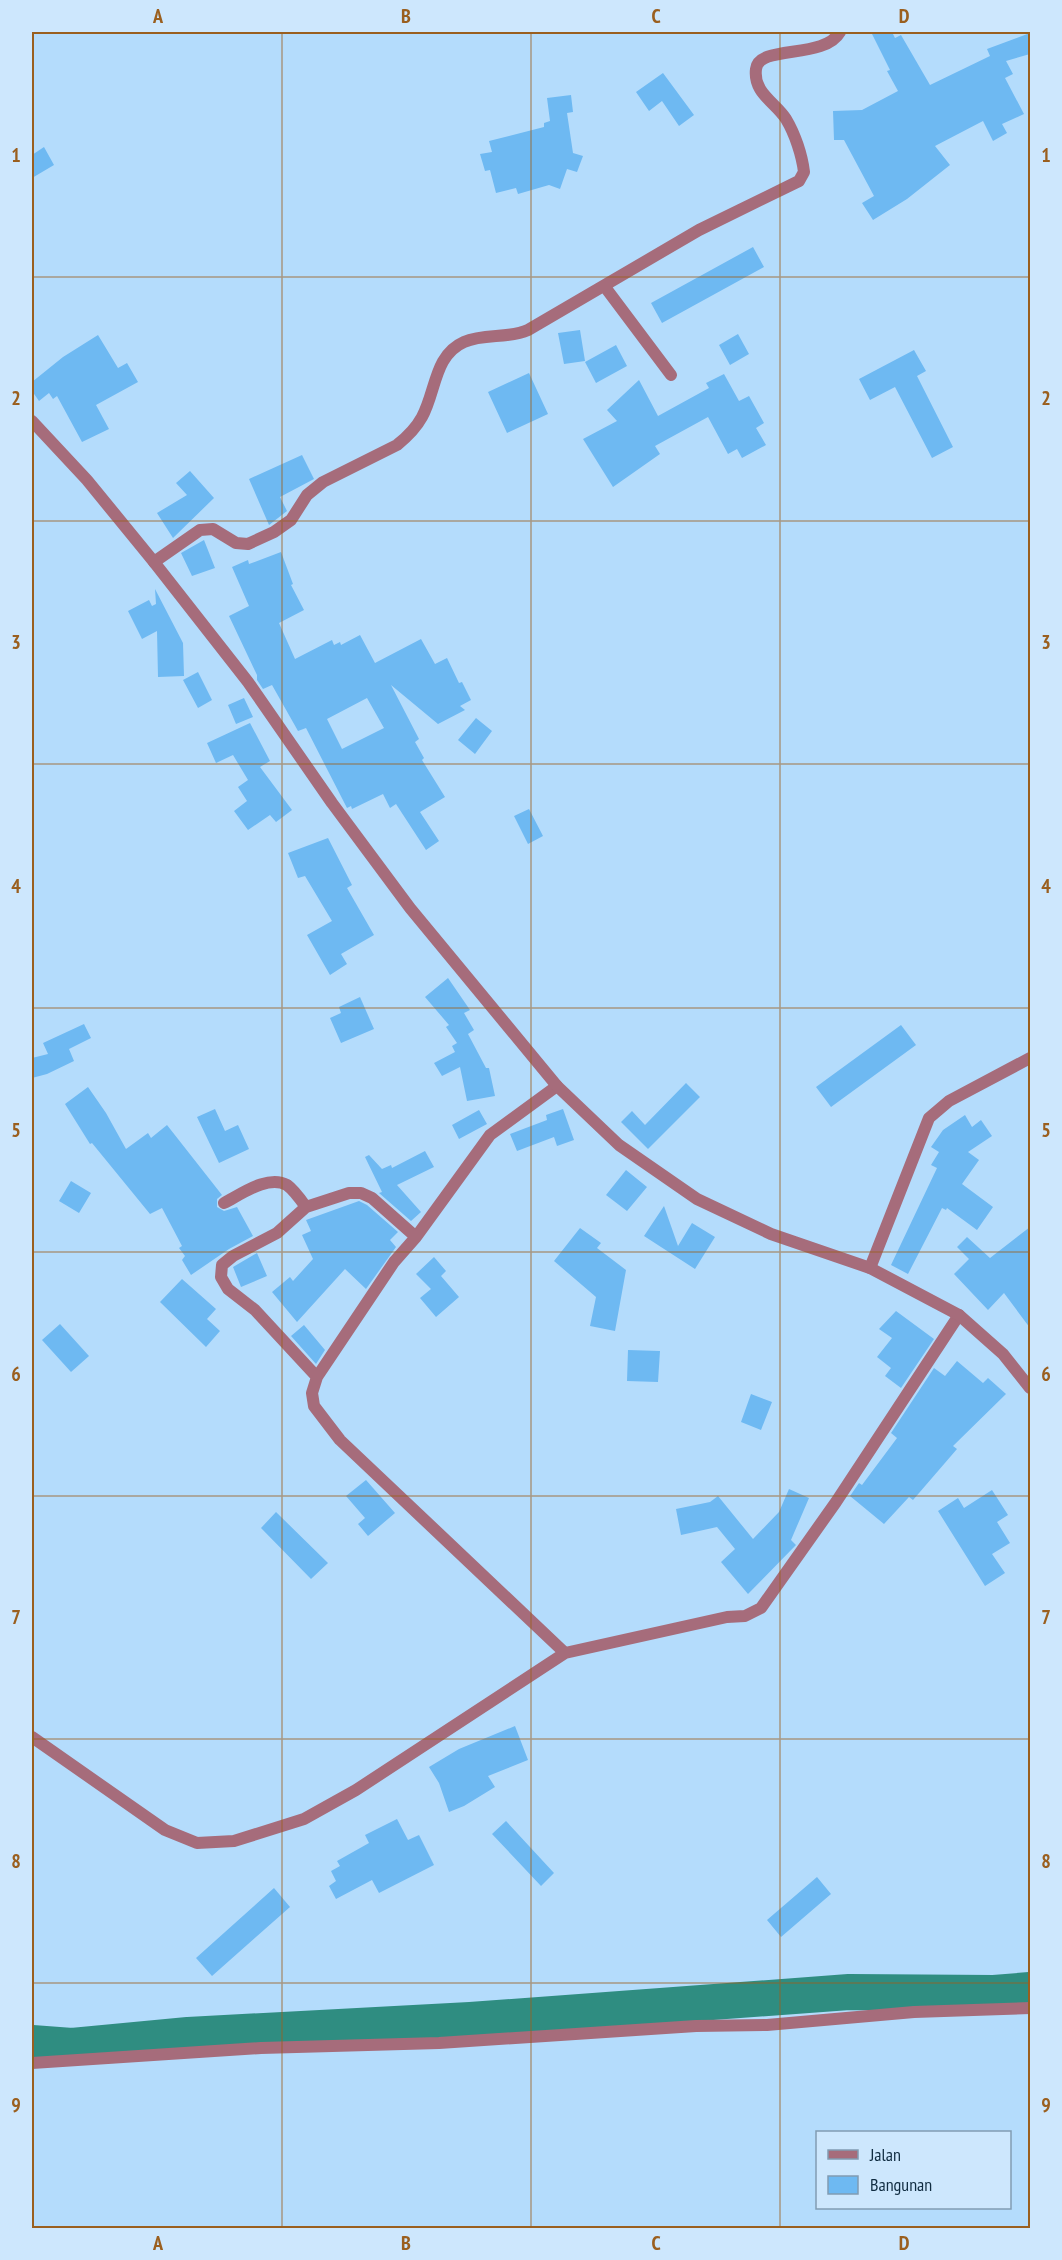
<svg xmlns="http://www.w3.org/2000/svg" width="1062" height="2260" font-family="'PT Sans Narrow',sans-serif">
<rect width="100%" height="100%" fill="#b4dcfc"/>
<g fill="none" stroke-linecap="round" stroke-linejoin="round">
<!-- river -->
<path stroke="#2f8d81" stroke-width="36" d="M32 2043 72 2046 188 2035 470 2020 849 1992 994 1993 1030 1990"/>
</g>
<!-- building -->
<path fill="#6eb9f2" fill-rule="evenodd" d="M871 32H892L895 38 901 35 930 85 990 56 987 49 1030 33V54L1006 61 1013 74 1005 78 1024 114 1002 124 1007 133 993 141 983 121 935 146 950 165 907 199 873 220 862 203 874 196 844 140H834L833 111 862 110 898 91 887 71 890 70Z
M663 73 694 115 679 126 662 101 649 111 636 92Z
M571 95 573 112 567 113 573 153 583 156 577 172 567 169 560 189 549 185 518 194 516 188 496 193 490 170 485 171 480 154 492 152 489 141 544 127V123L550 121 547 98Z
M44 147 54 165 32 178V155Z
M753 247 764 267 662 323 651 303Z
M580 330 585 361 564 364 558 333Z
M738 334 749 354 730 365 719 345Z
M98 335 118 368 127 363 138 382 96 405 109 429 82 442 57 396 53 399 49 393 39 401 32 391V382L63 357Z
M616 345 627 366 596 383 585 362Z
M914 350 926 371 917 376 953 447 932 458 895 387 870 400 859 379Z
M529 373 548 414 507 433 488 392Z
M724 374 739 401 749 396 764 423 756 428 766 445 742 458 737 449 728 454 708 417 655 446 660 454 613 487 583 439 617 421 607 410 639 380 658 416 709 388 706 383Z
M302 455 314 479 280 497 287 511 269 525 249 479Z
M190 471 214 498 173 538 157 513 187 495 176 483Z
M204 540 215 568 192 576 181 553Z
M281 552 293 584 291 585 304 610 279 623 295 659 332 640 334 645 340 642 341 645 360 635 375 663 421 639 435 664 447 658 459 683 462 682 471 700 460 706 465 710 438 724 391 685 419 739 415 742 424 758 422 760 445 797 420 812 439 841 426 850 396 804 390 808 383 794 352 809 351 806 347 808 306 728 298 731 272 685 263 689 257 680V675L229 616 249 606 232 567 248 560 249 564ZM367 698 384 728 342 749 327 719Z
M155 589 183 643 184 676 158 677 157 631 142 639 128 611 149 600 152 606 156 604Z
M198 672 212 700 198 708 183 680Z
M244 698 253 717 236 724 228 705Z
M476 718 492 731 475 754 458 740Z
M250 723 270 761 260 767 292 810 276 822 270 815 248 830 234 811 247 801 238 787 248 780 233 755 216 763 207 743Z
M529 809 543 836 528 844 514 816Z
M328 838 352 885 347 888 374 935 341 954 347 964 330 975 307 935 332 921 305 876 298 878 288 853Z
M448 978 470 1010 464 1013 474 1030 468 1034 486 1068H489L495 1096 467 1101 460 1067 442 1076 434 1063 455 1052 452 1046 457 1043 446 1027 449 1025 425 997Z
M360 997 374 1029 341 1043 330 1018 341 1013 339 1007Z
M84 1024 91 1038 69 1049 74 1061 47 1074 32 1078V1058L48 1054 43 1043Z
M901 1025 916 1045 831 1107 816 1087Z
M686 1083 700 1097 648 1149 621 1122 632 1111 645 1125Z
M88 1087 106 1113 126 1149 148 1133 151 1138 167 1125 222 1195 217 1199V1207L224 1211 237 1207 253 1236 229 1249 191 1275 182 1260 185 1256 179 1248 182 1246 162 1208 150 1214 92 1143 90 1144 65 1104Z
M215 1109 225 1131 238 1125 249 1149 219 1163 197 1117Z
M563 1109 574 1140 557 1146 554 1137 517 1151 510 1134 547 1120 546 1115Z
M479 1110 487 1124 459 1139 452 1125Z
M965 1115 972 1127 981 1120 992 1136 968 1152 979 1160 962 1184 993 1207 977 1230 947 1208 946 1210 942 1208 908 1274 891 1265 937 1168 931 1165 939 1152 931 1147 943 1130Z
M425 1151 434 1167 397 1185 421 1212 411 1221 379 1193 382 1192 365 1157 369 1155 382 1169 391 1165 392 1168Z
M626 1170 647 1187 627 1211 606 1195Z
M71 1181 91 1193 79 1213 59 1201Z
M359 1201 367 1205 398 1232 390 1240 396 1247 366 1289 345 1269 297 1322 272 1292 290 1277 293 1281 313 1259 302 1235 311 1231 306 1220Z
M664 1206 678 1246 692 1223 715 1237 695 1269 644 1236Z
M1030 1227V1328L1004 1293 988 1310 954 1274 969 1259 957 1247 967 1237 990 1258Z
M580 1228 601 1243 597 1248 626 1270 615 1331 590 1326 596 1297 554 1261Z
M257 1253 267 1276 241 1287 233 1267Z
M434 1257 446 1271 441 1276 459 1297 436 1317 420 1298 431 1289 416 1274Z
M182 1279 216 1309 207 1319 220 1331 206 1347 160 1302Z
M896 1311 934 1339 901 1388 885 1376 891 1368 877 1357 892 1338 879 1329Z
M60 1324 89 1356 71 1372 42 1340Z
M304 1325 325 1350 316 1364 291 1336Z
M628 1350 660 1351 658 1382 627 1381Z
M957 1361 983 1383 988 1378 1006 1394 953 1446 957 1449 913 1500 909 1497 884 1524 850 1496 859 1483 862 1485 897 1438 891 1433 934 1368 945 1376Z
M751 1394 772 1402 761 1430 741 1422Z
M366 1480 395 1513 368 1536 358 1524 365 1518 346 1496Z
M789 1489 809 1498 791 1540 796 1545 748 1594 721 1562 735 1549 717 1527 681 1535 676 1509 710 1502 718 1496 753 1539 779 1512Z
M992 1490 1008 1515 997 1522 1010 1543 992 1554 1005 1573 985 1586 938 1511 958 1498 964 1508Z
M276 1512 328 1563 311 1579 261 1528Z
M515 1726 528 1760 488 1776 495 1787 464 1806 449 1812 439 1783 429 1767 459 1749Z
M397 1819 408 1840 419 1835 434 1865 379 1893 372 1880 336 1899 329 1886 336 1881 331 1871 340 1866 337 1861 369 1843 365 1835Z
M506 1821 554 1873 541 1886 492 1834Z
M817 1877 831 1894 781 1937 767 1920Z
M274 1888 290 1907 212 1976 196 1958Z"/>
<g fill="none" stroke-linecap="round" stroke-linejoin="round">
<!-- minor -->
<path stroke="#a66c7b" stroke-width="12" d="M605 287 671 375
M154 562 200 530 213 529 236 543 248 544 274 532 291 520 307 495 323 482 397 445C407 437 416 428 422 417 436 392 434 355 464 342 484 333 508 339 528 330L699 230 799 181 804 172C802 155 795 134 786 119 775 102 753 93 756 69 759 44 824 60 840 32
M557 1086 490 1135 416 1237 394 1262 317 1377 312 1393 314 1406 340 1440 565 1653
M224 1203C240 1195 268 1174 287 1185 294 1190 301 1200 306 1207
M870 1268 929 1118 949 1101 1030 1058
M317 1377 255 1310 228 1289 221 1277 222 1265 233 1256 277 1233 306 1207 349 1193H361L372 1198 416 1237
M32 1737 165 1830 197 1843 234 1841 304 1819 356 1790 565 1653 727 1617 745 1616 761 1608 836 1502 959 1315
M32 2063 261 2048 439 2043 696 2026 767 2025 914 2012 1030 2008"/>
<!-- tertiary -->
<path stroke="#a66c7b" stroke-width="12" d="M32 421 87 480 154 562 248 682 332 803 410 908 557 1086 619 1145 697 1199 771 1234 870 1268 959 1315 1003 1354 1030 1388"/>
</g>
<!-- grid -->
<path fill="none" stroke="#9a5f1f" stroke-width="1.5" stroke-opacity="0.55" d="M282 32V2228M531 32V2228M780 32V2228M32 277H1030M32 521H1030M32 764H1030M32 1008H1030M32 1252H1030M32 1496H1030M32 1739H1030M32 1983H1030"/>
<!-- border -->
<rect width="1062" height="2260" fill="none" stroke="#cde7fd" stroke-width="66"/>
<!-- legend -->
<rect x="816" y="2131" width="195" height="78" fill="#cde7fd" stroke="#819cb2" stroke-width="1.5"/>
<rect x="828" y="2150" width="30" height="9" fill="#a66c7b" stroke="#819cb2" stroke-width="1.5"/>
<text x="870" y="2161" font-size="18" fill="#102c41">Jalan</text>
<rect x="828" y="2176" width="30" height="18" fill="#6eb9f2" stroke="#819cb2" stroke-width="1.5"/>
<text x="870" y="2191" font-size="18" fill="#102c41">Bangunan</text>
<rect x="33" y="33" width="996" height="2194" fill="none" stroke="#9a5f1f" stroke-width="2"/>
<g font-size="20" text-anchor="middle" font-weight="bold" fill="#9a5f1f">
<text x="158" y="23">A</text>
<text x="406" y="23">B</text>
<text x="656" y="23">C</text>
<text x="904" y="23">D</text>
<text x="16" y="162">1</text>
<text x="1046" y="162">1</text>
<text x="16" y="405">2</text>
<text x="1046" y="405">2</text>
<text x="16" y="649">3</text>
<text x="1046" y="649">3</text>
<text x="16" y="893">4</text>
<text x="1046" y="893">4</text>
<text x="16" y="1137">5</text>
<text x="1046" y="1137">5</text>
<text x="16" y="1381">6</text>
<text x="1046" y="1381">6</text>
<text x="16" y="1624">7</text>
<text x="1046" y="1624">7</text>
<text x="16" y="1868">8</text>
<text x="1046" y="1868">8</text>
<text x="16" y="2112">9</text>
<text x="1046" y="2112">9</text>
<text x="158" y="2250">A</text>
<text x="406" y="2250">B</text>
<text x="656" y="2250">C</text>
<text x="904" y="2250">D</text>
</g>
</svg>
